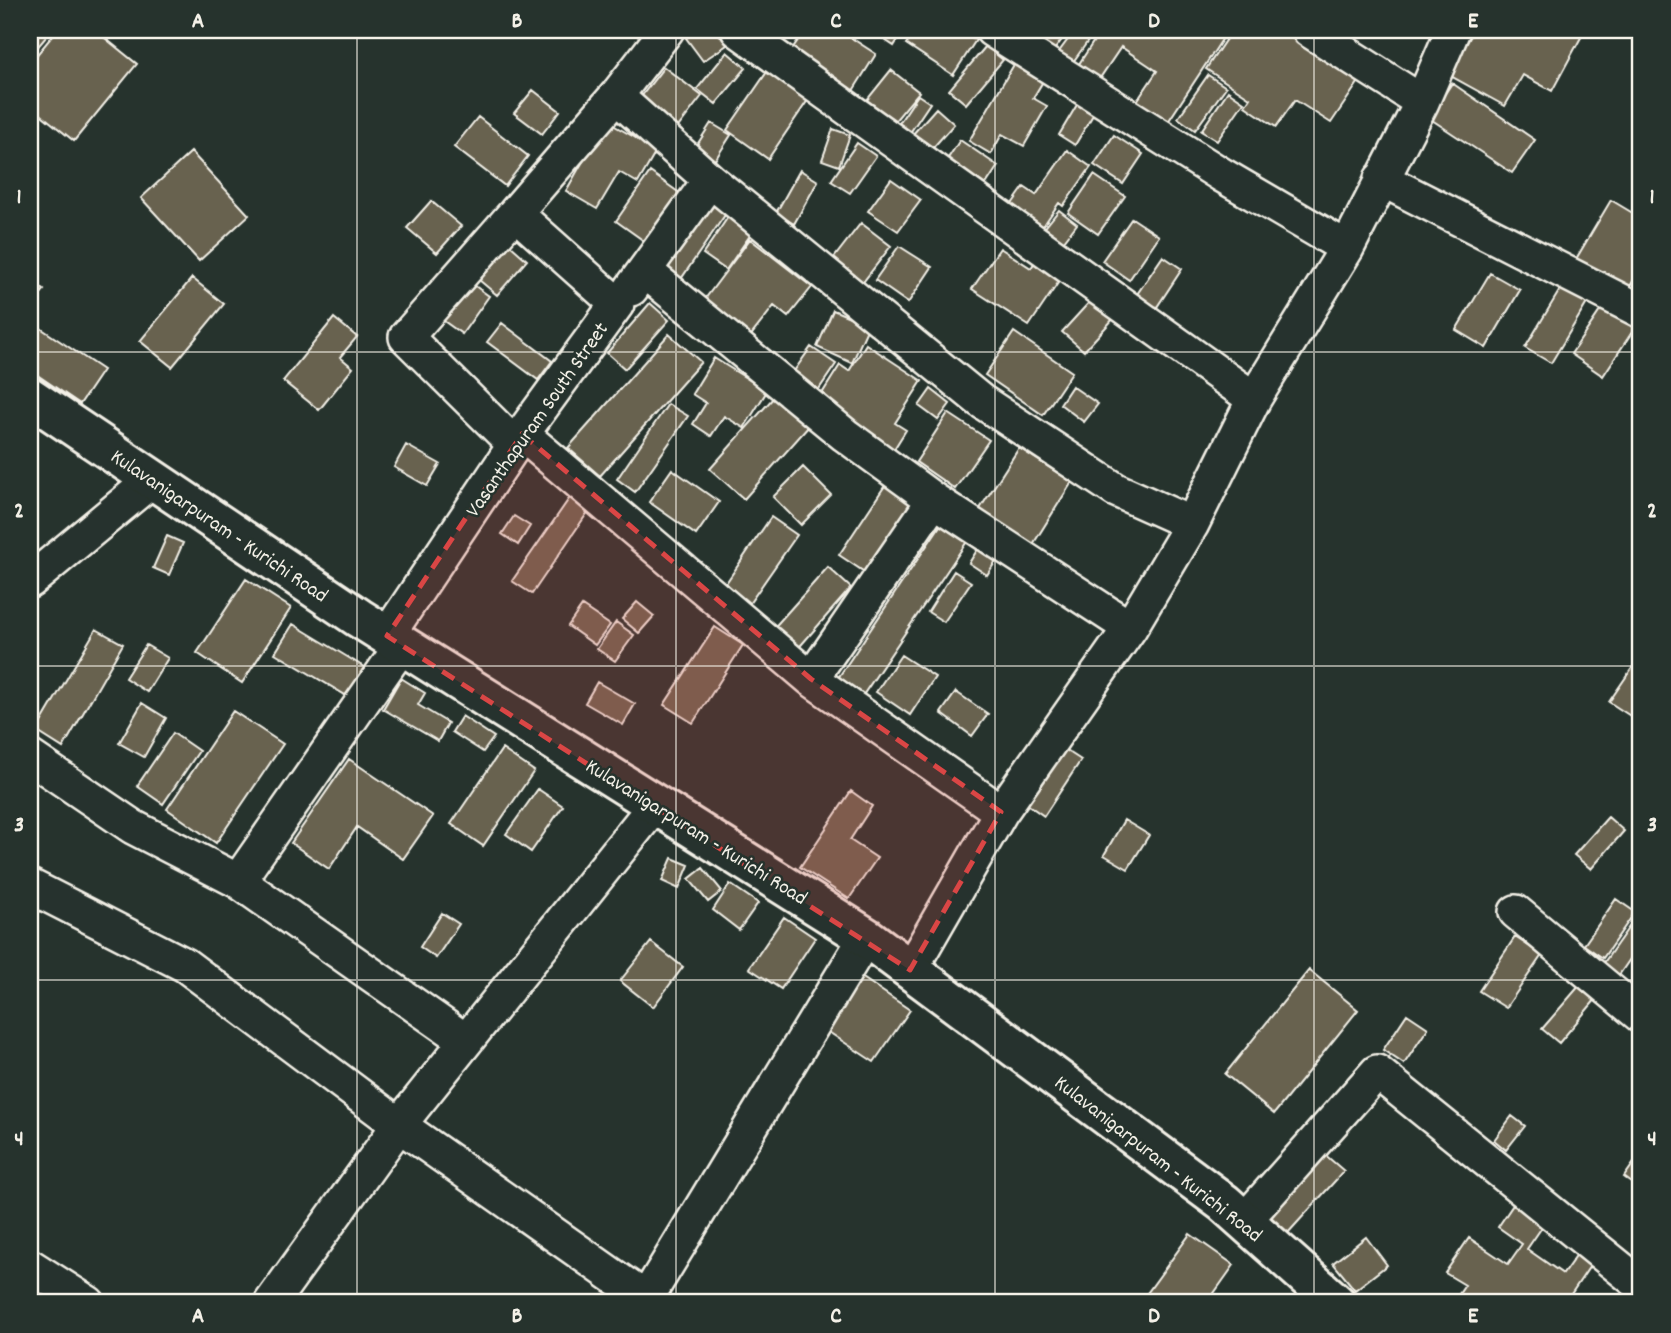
<svg xmlns="http://www.w3.org/2000/svg" width="1671" height="1333" font-family="Dekko,sans-serif">
<rect width="100%" height="100%" fill="#26332d"/>
<filter id="ink" filterUnits="userSpaceOnUse"><feTurbulence type="fractalNoise" baseFrequency=".0143" numOctaves="2"/><feDisplacementMap in="SourceGraphic" scale="14" xChannelSelector="R" yChannelSelector="G"/><feConvolveMatrix kernelMatrix="1 2 1 2 8 2 1 2 1" color-interpolation-filters="sRGB"/></filter>
<g filter="url(#ink)">
<!-- building -->
<path fill="#676250" stroke="#f4f1e8" stroke-width="2" d="M30 30H52L30 56Z
M57 30H95L137 64 74 141 33 108 30 112V63Z
M697 30H716L727 45 703 61 686 38Z
M775 30H795L790 38Z
M805 30H839L876 54 851 94 788 55Z
M870 30H904L894 46Z
M916 30H961L976 40 953 75 906 44Z
M1020 30H1069L1052 53Z
M1075 30H1087L1093 34 1073 62 1058 53Z
M1101 30H1216L1225 35 1162 131 1131 110 1157 71 1121 47 1098 81 1077 67Z
M1232 30H1296L1364 74 1331 123 1295 100 1276 127 1245 106 1250 98 1206 69Z
M1474 30H1585L1552 91 1523 75 1505 106 1449 75Z
M986 46 1003 60 966 104 949 90Z
M727 52 746 68 716 104 697 89Z
M1016 61 1045 78 1033 98 1047 106 1024 146 1002 134 991 154 969 141Z
M664 67 702 96 675 131 637 102Z
M769 69 810 97 768 159 727 130Z
M891 70 919 92 889 128 862 106Z
M1208 75 1226 87 1195 130 1178 118Z
M1452 83 1535 140 1512 173 1429 118Z
M533 90 560 111 542 134 514 113Z
M1228 91 1244 102 1217 141 1201 131Z
M918 95 930 103 903 143 891 135Z
M1081 98 1097 108 1075 145 1059 135Z
M936 108 954 124 930 151 912 135Z
M478 117 528 156 505 186 454 147Z
M606 121 657 150 638 183 619 172 597 209 566 191Z
M711 123 731 135 715 160 695 148Z
M833 129 850 135 839 166 822 160Z
M1114 135 1143 154 1123 184 1094 165Z
M960 140 998 166 977 198 939 172Z
M857 143 876 156 850 193 831 181Z
M1067 150 1091 167 1063 206 1059 203 1037 235 1005 214 1024 187 1036 195Z
M191 152 249 215 199 261 141 198Z
M800 170 818 181 794 224 776 213Z
M650 172 688 199 654 248 616 221Z
M1094 175 1125 196 1098 234 1068 213Z
M891 179 921 200 898 231 868 211Z
M1611 200 1641 218V267L1628 290 1576 259Z
M431 201 461 226 437 253 407 228Z
M711 201 727 212 681 279 665 268Z
M1059 210 1077 224 1057 250 1039 235Z
M728 217 751 234 726 270 703 254Z
M1132 218 1159 236 1129 280 1102 261Z
M861 223 891 246 860 286 830 263Z
M750 239 812 287 788 317 774 306 745 343 699 307Z
M510 245 527 260 497 295 479 280Z
M899 246 932 267 908 303 875 280Z
M1000 248 1031 268 1038 257 1064 274 1029 326 972 289Z
M1163 256 1182 269 1151 316 1131 303Z
M1490 273 1520 290 1486 348 1456 330Z
M30 278 44 290 30 307Z
M192 278 224 304 172 367 140 341Z
M468 281 489 296 462 334 441 319Z
M1561 288 1587 303 1551 363 1525 348Z
M1094 297 1115 317 1084 351 1062 332Z
M650 303 669 320 625 369 607 353Z
M1604 305 1636 326 1603 376 1571 354Z
M833 310 869 325 852 363 817 347Z
M334 318 357 337 340 357 353 368 319 410 283 381Z
M30 321 103 370 80 404 30 370Z
M502 323 552 361 538 380 487 342Z
M1014 332 1072 372 1043 415 985 375Z
M669 334 701 362 600 476 568 448Z
M866 344 922 381 895 423 906 430 889 457 813 408 840 365 849 371Z
M811 347 836 364 817 392 792 374Z
M714 358 767 391 744 428 724 416 711 436 693 424 706 403 692 394Z
M1072 386 1098 404 1084 422 1060 404Z
M931 389 950 404 938 420 919 406Z
M774 397 809 426 744 499 710 469Z
M668 404 688 416 635 492 617 479Z
M948 413 989 440 955 489 916 462Z
M406 445 440 464 427 486 394 467Z
M1019 448 1072 482 1030 549 976 515Z
M803 467 831 495 801 525 773 497Z
M672 469 719 502 696 535 649 502Z
M888 481 919 502 869 575 839 555Z
M571 496 590 509 532 594 512 581Z
M514 516 530 526 518 545 502 534Z
M771 517 797 535 749 604 724 586Z
M944 520 970 537 859 701 834 684Z
M167 536 183 543 169 575 153 568Z
M981 544 999 556 987 575 969 563Z
M828 567 851 588 795 652 771 631Z
M954 571 971 582 944 622 928 612Z
M246 579 291 608 242 683 197 653Z
M637 602 654 616 639 633 622 619Z
M582 606 610 625 595 645 568 626Z
M616 622 634 635 615 661 597 649Z
M293 624 364 667 347 696 275 653Z
M715 627 743 645 693 723 664 705Z
M96 629 123 644 63 748 36 731Z
M146 645 168 658 147 692 125 678Z
M901 655 935 677 910 715 876 692Z
M1641 655V723L1609 702Z
M401 678 425 693 418 705 448 723 438 741 383 709Z
M597 682 635 704 623 725 585 703Z
M956 692 988 714 972 736 941 713Z
M142 703 166 718 144 757 119 743Z
M233 711 283 744 216 843 167 809Z
M462 716 494 737 483 752 452 732Z
M173 733 199 751 163 804 137 786Z
M1061 747 1081 760 1044 816 1024 802Z
M502 749 534 771 483 846 451 824Z
M349 759 433 816 403 859 357 827 329 869 291 843Z
M538 789 563 806 531 852 506 834Z
M851 791 872 806 850 840 877 858 849 899 800 867Z
M1608 817 1624 831 1591 869 1574 855Z
M1124 820 1149 835 1128 869 1104 855Z
M672 858 689 865 679 889 662 881Z
M703 868 722 891 708 902 689 879Z
M730 884 758 903 739 930 713 910Z
M1616 899 1635 912 1603 958 1584 945Z
M442 913 459 924 436 958 420 947Z
M784 917 815 938 781 989 749 968Z
M1636 917 1641 920V943L1619 975 1603 964Z
M1515 937 1542 955 1506 1008 1479 991Z
M651 942 683 967 653 1007 620 981Z
M1309 970 1358 1010 1274 1114 1225 1074Z
M854 972 910 1010 874 1062 818 1025Z
M1580 985 1596 999 1559 1043 1542 1029Z
M1407 1014 1428 1028 1404 1064 1383 1050Z
M1512 1116 1525 1126 1506 1150 1494 1140Z
M1316 1147 1344 1171 1287 1234 1260 1210Z
M1641 1153V1188L1640 1189 1624 1177Z
M1519 1196 1549 1217 1527 1249 1563 1274 1580 1250 1594 1260 1565 1303H1453L1465 1285 1445 1273 1469 1238 1508 1264 1522 1244 1498 1227Z
M1190 1234 1234 1265 1207 1303H1140Z
M1366 1237 1387 1265 1355 1290 1333 1263Z"/>
<g fill="none" stroke-linecap="round" stroke-linejoin="round">
<!-- street casing -->
<g stroke="#f4f1e8" stroke-width="38">
<path id="street" d="M738 30 1254 399
M992 30 1222 175 1347 248
M1309 30 1422 102
M616 96 710 180 981 401 1116 490 1192 524
M1381 179 1641 311
M645 271 845 435 934 500 811 679
M631 289 710 180
M522 434 811 679 1001 812 910 970
M515 445 406 337 515 213
M934 500 1130 628
M30 581 152 480
M387 636 522 434 617 304 515 213 616 96 667 30
M30 757 133 827 238 881 402 645
M1001 812 1130 628 1192 524 1254 399 1347 248 1422 102 1453 30
M238 881 466 1041
M30 886 185 965 399 1125 646 1299 866 937
M1516 912 1641 1016
M1245 1220 1377 1072 1641 1285
M30 1266 88 1303
M271 1303 399 1125 655 805"/>
</g>
<!-- secondary casing -->
<g stroke="#f4f1e8" stroke-width="44">
<path id="secondary" d="M30 397 359 618 866 937 1224 1203 1336 1303"/>
</g>
<!-- street -->
<use href="#street" stroke="#26332d" stroke-width="33"/>
<!-- secondary -->
<use href="#secondary" stroke="#26332d" stroke-width="38"/>
</g>
</g>
<!-- marked area -->
<path fill="#da4645" fill-opacity="0.2" stroke="#da4645" stroke-width="5" stroke-dasharray="14 9" stroke-linejoin="round" d="M522 434 811 679 1001 812 910 970 387 636Z"/>
<!-- grid -->
<path fill="none" stroke="#f4f1e8" stroke-width="2" stroke-opacity="0.55" d="M357 30V1303M676 30V1303M995 30V1303M1314 30V1303M30 352H1641M30 666H1641M30 980H1641"/>
<g text-anchor="middle" stroke-width="5" stroke-linejoin="round" paint-order="stroke">
<!-- street labels -->
<g font-size="21" fill="#f4f1e8" stroke="#26332d">
<text transform="translate(536 419) rotate(-55)" y="7">Vasanthapuram South Street</text>
<text transform="translate(220 525) rotate(34)" y="7">Kulavanigarpuram - Kurichi Road</text>
<text transform="translate(697 831) rotate(32)" y="7">Kulavanigarpuram - Kurichi Road</text>
<text transform="translate(1159 1158) rotate(38)" y="7">Kulavanigarpuram - Kurichi Road</text>
</g>
</g>
<!-- margin -->
<rect width="1671" height="1333" fill="none" stroke="#26332d" stroke-width="77"/>
<rect x="38" y="38" width="1594" height="1256" fill="none" stroke="#f4f1e8" stroke-width="2.5"/>
<g font-size="23" text-anchor="middle" font-weight="bold" fill="#f4f1e8">
<text x="198" y="27">A</text>
<text x="517" y="27">B</text>
<text x="836" y="27">C</text>
<text x="1154" y="27">D</text>
<text x="1473" y="27">E</text>
<text x="19" y="203">1</text>
<text x="1652" y="203">1</text>
<text x="19" y="517">2</text>
<text x="1652" y="517">2</text>
<text x="19" y="831">3</text>
<text x="1652" y="831">3</text>
<text x="19" y="1145">4</text>
<text x="1652" y="1145">4</text>
<text x="198" y="1322">A</text>
<text x="517" y="1322">B</text>
<text x="836" y="1322">C</text>
<text x="1154" y="1322">D</text>
<text x="1473" y="1322">E</text>
</g>
</svg>
